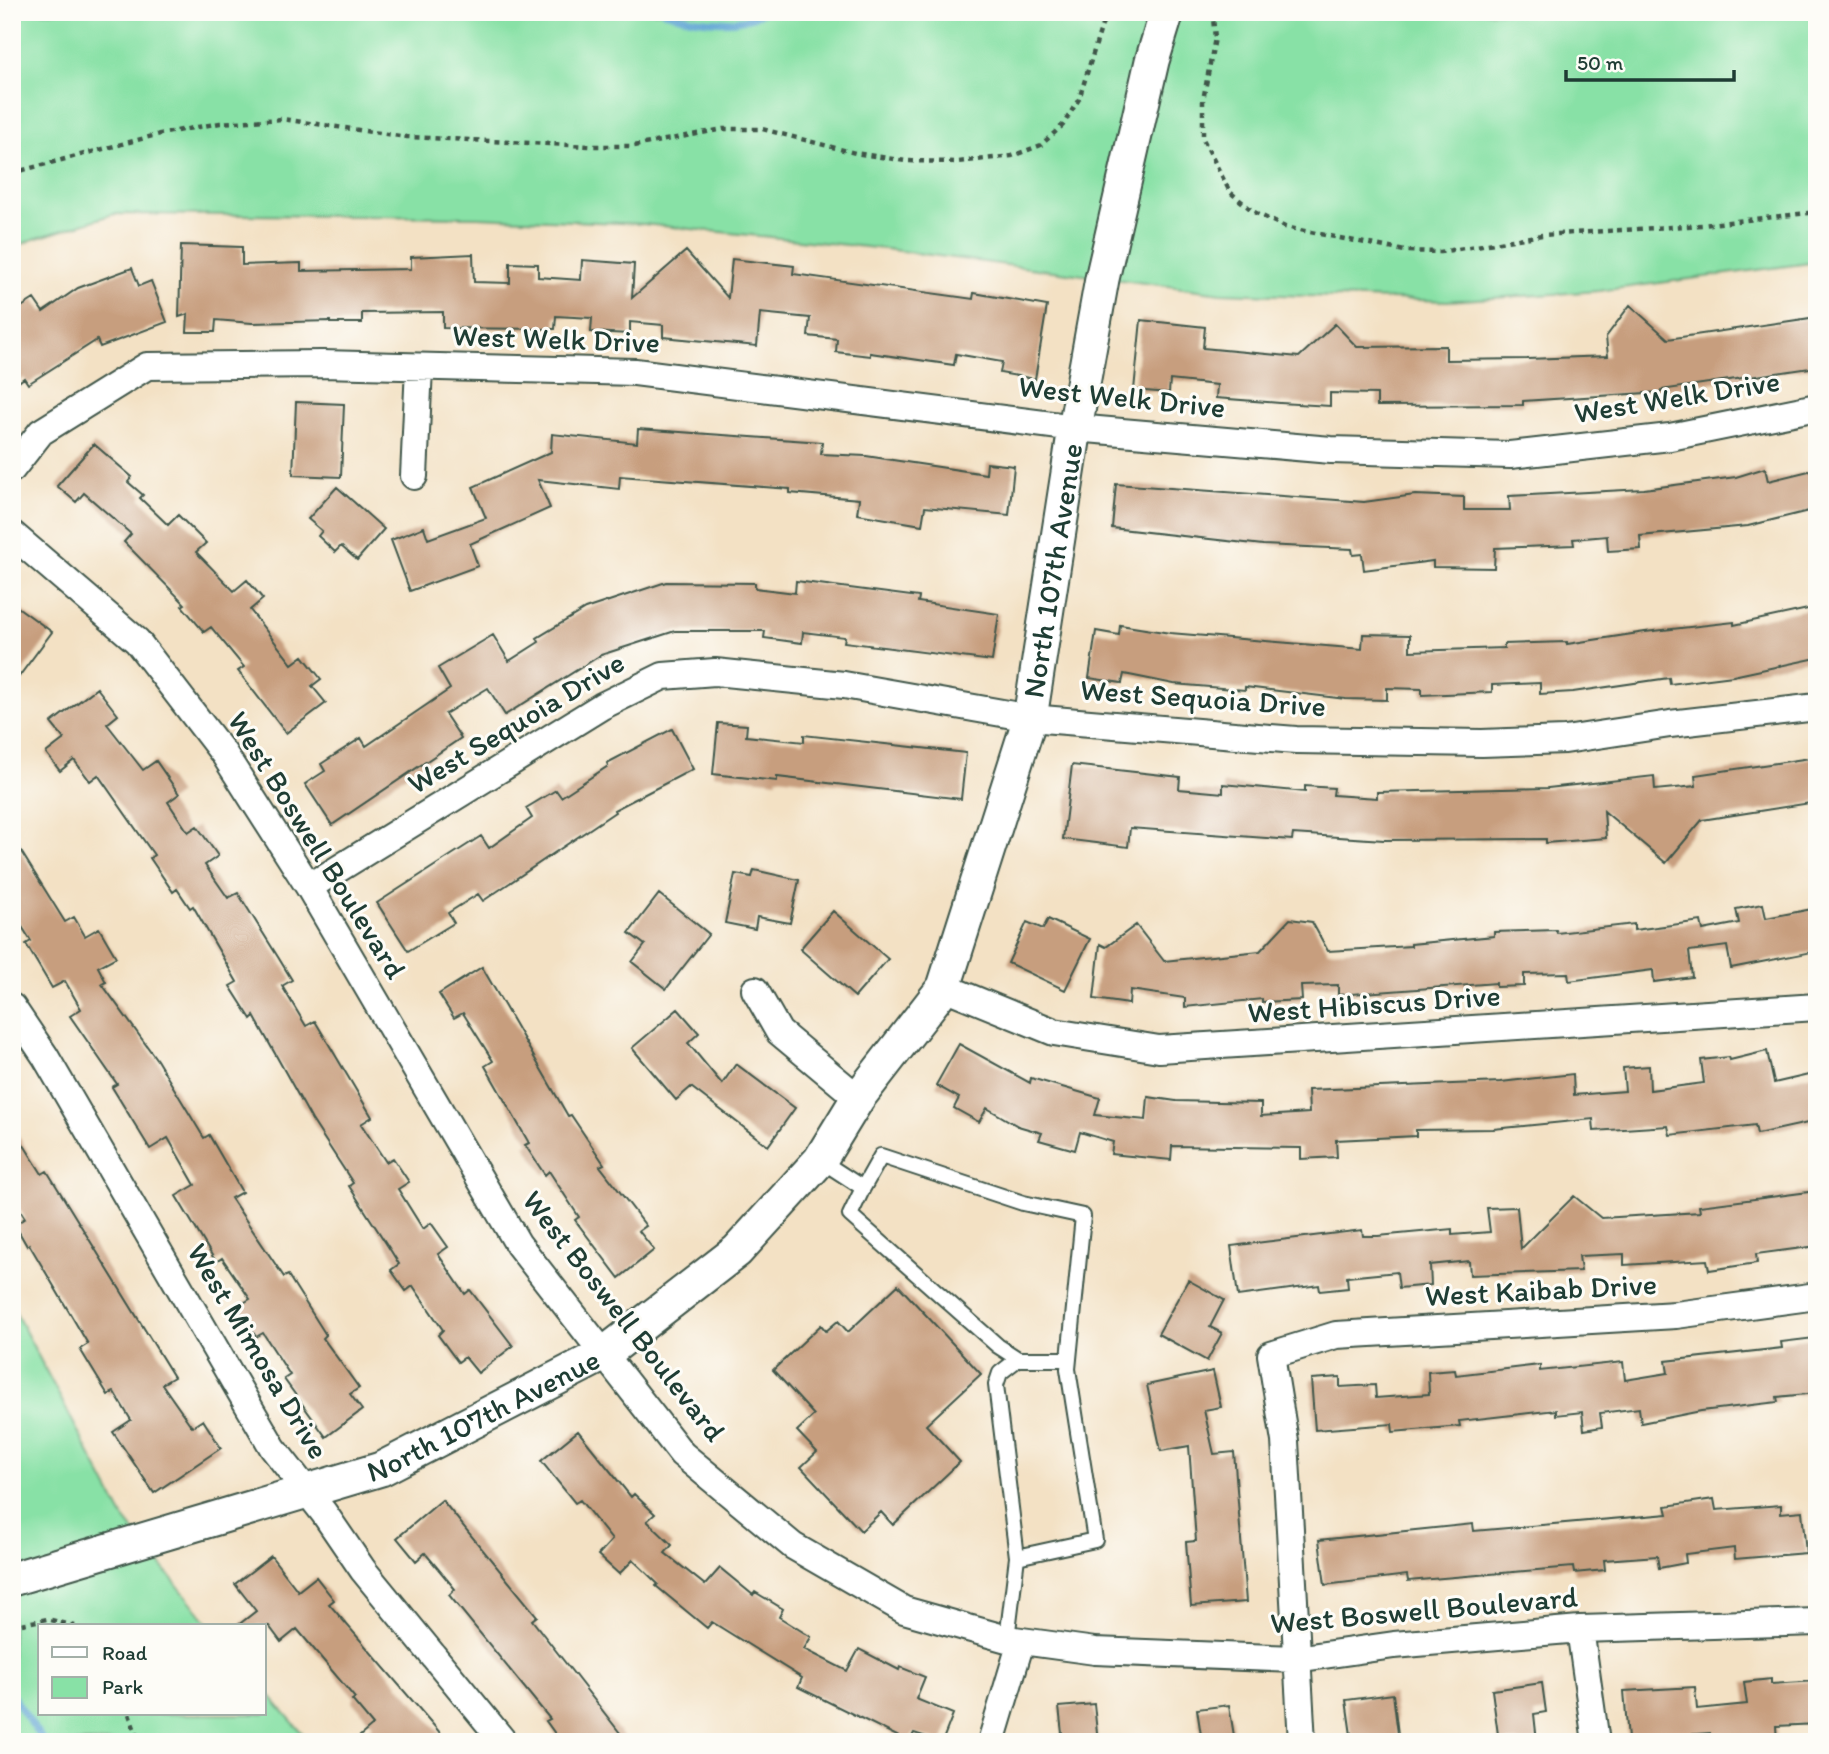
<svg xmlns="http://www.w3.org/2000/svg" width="1829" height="1754" font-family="Itim,sans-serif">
<rect width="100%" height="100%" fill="#fdfcf7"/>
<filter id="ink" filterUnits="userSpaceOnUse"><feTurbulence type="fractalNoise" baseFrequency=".0143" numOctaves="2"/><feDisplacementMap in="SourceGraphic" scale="14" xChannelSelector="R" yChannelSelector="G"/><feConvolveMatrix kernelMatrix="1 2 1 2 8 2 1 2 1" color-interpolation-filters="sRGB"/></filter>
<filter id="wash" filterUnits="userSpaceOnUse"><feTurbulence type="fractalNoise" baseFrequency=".00686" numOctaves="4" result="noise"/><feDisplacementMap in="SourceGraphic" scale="28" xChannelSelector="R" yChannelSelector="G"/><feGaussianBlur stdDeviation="1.57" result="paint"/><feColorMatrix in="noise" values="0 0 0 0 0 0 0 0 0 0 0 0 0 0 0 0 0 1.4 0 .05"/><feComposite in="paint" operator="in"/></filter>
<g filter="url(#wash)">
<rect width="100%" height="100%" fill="#f3e1c4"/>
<!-- green -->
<path fill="#88e1a6" stroke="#548f6d" stroke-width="2" d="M12 12H1817V262L1599 291 1447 301 1221 293 885 249 643 224 478 217 114 214 31 240 12 249Z
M12 1306 123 1517 210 1626H40V1714H264V1689L310 1742H12Z"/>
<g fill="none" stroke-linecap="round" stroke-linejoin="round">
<!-- stream -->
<path stroke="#5da4d3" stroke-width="7" d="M664 12C694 21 734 29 763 12
M12 1695 44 1742"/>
</g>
<g id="blocks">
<!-- building -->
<path fill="#c79e7e" d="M181 245 242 247V265L301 263V271L411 269V257L473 254 474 282 510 283V263L538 264V277L581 280 582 260 634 264 632 298 686 251 728 298 732 259 794 266 793 274 973 299 974 293 1047 306 1035 379 1000 373 1002 362 956 354 954 365 870 353V356L836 352 837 339 808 336 810 318 760 313 757 346 663 337V325L630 322V334L591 332 592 318 556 316 555 329 443 328V312L362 313V323H330V321L252 323 216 320 215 332H187L188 314 179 317Z
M132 268 139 286 151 281 167 322 100 347 97 340 28 384 24 378 12 387V313L34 299 43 312 78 288Z
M1630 305 1668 339 1817 317V367L1661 390V392L1523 401V405L1377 406V394L1330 393V406L1280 403 1216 398 1217 385 1170 380 1169 393 1134 390 1141 320 1205 327 1203 348 1299 357 1335 324 1357 347 1446 346V360L1527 359 1608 356 1606 337Z
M296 402 344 404 341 477 293 475Z
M638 429 822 442 821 454 866 456 986 474 987 463 1014 466 1009 515 925 507 922 525 857 514 859 499 790 493V489L620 476 619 489 538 480 550 508 470 544 478 566 410 591 391 540 424 527 428 539 486 518 473 487 551 452 552 434 637 443Z
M94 444 132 477 128 482 143 495 140 498 168 525 178 515 206 543 196 552 234 591 247 580 263 599 250 610 292 664 303 656 321 679 312 686 326 703 286 733 238 671 244 667 211 627 204 632 182 606 185 604 124 542 131 534 84 493 76 502 57 486Z
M1765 468 1768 481 1817 469V509L1748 526 1640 536 1641 549 1608 551 1607 536 1573 539 1574 545 1495 548 1494 568 1433 567V561L1364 570 1362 554 1353 555 1352 549 1263 545 1112 528 1116 484 1364 502 1415 495 1464 497V510H1510L1509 496 1644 489 1736 477Z
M337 487 384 529 357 560 341 546 335 552 318 536 322 531 308 519Z
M796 581 919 597 918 602 999 614 992 661 844 642 845 637 803 632 802 643 764 638 765 631H675L601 655 505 715 488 688 445 714 461 738 332 825 305 784 325 771 321 764 361 738 366 746 450 689 438 668 493 635 509 661 539 642 537 638 585 609 666 582 755 583V588L795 593Z
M12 603 52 632 12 686Z
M1817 607V658L1733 676 1670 684 1669 678 1573 692 1540 694V683L1492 685V692L1422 695V689L1387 688V700L1346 699 1245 687V690L1174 684 1124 674 1122 683 1089 678 1096 631 1119 635 1120 625 1170 633 1362 649 1363 634 1410 635V651L1504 648V644L1567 642V644L1645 632 1734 622V625Z
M97 688 118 715 107 724 143 770 156 761 179 794 168 802 188 832 197 826 218 856 205 865 228 898 238 893 278 957 292 980 282 986 306 1026 315 1021 372 1117 361 1124 386 1162 393 1158 409 1182 398 1189 423 1229 431 1223 448 1247 438 1254 465 1294 470 1290 513 1346 478 1373 465 1357 458 1362 438 1335 443 1330 413 1286 406 1291 391 1270 399 1264 391 1251 349 1186 353 1183 312 1120 254 1016 251 1019 230 986 237 982 193 906 190 908 177 889 173 892 150 858 154 855 98 775 90 781 74 760 60 771 46 753 64 739 51 723Z
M718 723 747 725 746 736 804 742V735L966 753 961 799 777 777V781L713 774Z
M672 729 693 769 614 810 615 812 483 901 478 894 448 913 454 923 408 951 377 903 481 836 489 848 532 818 526 808 556 790 561 797 608 766 607 763Z
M1817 757V802L1702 820 1666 863 1604 811 1606 838 1546 843V839L1384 840 1293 834 1292 840 1130 828 1128 847 1063 839 1072 765 1180 777 1179 789 1223 793V784L1305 792V786L1334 788 1333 795 1377 798V792L1548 788 1654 776 1655 790 1696 786 1695 775Z
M12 837 65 922 74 917 85 936 99 928 116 957 98 967 106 982 102 984 157 1060 204 1138 209 1135 242 1192 231 1198 284 1277 288 1275 326 1335 323 1338 359 1388 350 1394 362 1410 326 1437 284 1379 290 1375 263 1333 256 1337 237 1307 250 1299 222 1258 216 1262 176 1196 195 1185 168 1138 150 1149 112 1087 117 1084 70 1016 81 1009 65 981 52 988 26 944 31 941 12 911Z
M754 870 799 880 790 923 757 917 755 929 725 923 735 874 752 877Z
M659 894 709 934 666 989 632 962 645 945 629 933Z
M1763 904 1766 918 1817 908V951L1731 968 1727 946 1689 951 1692 977 1654 982 1653 970 1569 981 1568 973 1524 974V986L1496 987V983L1338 995V985L1301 986 1302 1000 1262 1002V999L1185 1007V998L1130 990 1129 1004 1094 999 1100 944 1106 947 1136 925 1164 961 1260 951 1290 919 1312 922 1328 951 1411 946V944L1494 936V932L1556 930 1557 933 1634 924V930L1701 921 1703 930 1739 923 1736 909Z
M833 911 888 959 855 997 800 949Z
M1048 919 1090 939 1065 990 1008 963 1027 922 1043 929Z
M482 967 568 1116 571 1115 604 1164 600 1166 646 1226 639 1231 654 1250 619 1278 575 1220 579 1217 549 1171 545 1175 525 1145 529 1143 485 1066 493 1061 463 1013 454 1018 439 994Z
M678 1009 699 1033 688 1043 722 1084 736 1064 795 1108 768 1146 691 1087 676 1100 632 1048Z
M959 1044 1030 1083 1031 1078 1100 1098 1095 1115 1146 1120 1148 1097 1176 1101 1261 1103V1116L1309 1113 1308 1090 1501 1082 1573 1074 1574 1095 1625 1091 1623 1068 1649 1066 1650 1090 1704 1083 1701 1060 1729 1057 1730 1060 1767 1051 1774 1083 1817 1073V1121L1757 1134 1755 1125 1670 1135 1668 1126 1594 1131 1593 1119 1493 1129 1416 1130V1136L1336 1140 1337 1157 1301 1159V1148L1172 1146 1171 1160 1111 1154 1113 1142 1080 1132 1075 1150 1039 1140 1042 1133 1018 1126 987 1108 979 1122 954 1108 959 1098 936 1085Z
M12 1126 42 1174 47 1171 174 1377 162 1384 192 1427 203 1420 221 1448 154 1493 113 1432 131 1420 114 1392 108 1395 80 1349 88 1344 29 1244 27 1246 15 1225 25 1218 12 1197Z
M1817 1191V1246L1756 1254 1757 1263 1709 1270 1707 1260 1624 1265V1254L1579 1256 1581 1271 1470 1275 1469 1261 1430 1265 1431 1285 1399 1288 1397 1272 1347 1277 1348 1288 1320 1291 1319 1285 1238 1296 1231 1246 1362 1230 1363 1236H1378L1452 1229V1235L1490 1232 1487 1208 1517 1207 1521 1249 1574 1196 1601 1218 1700 1212 1699 1206Z
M1188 1280 1224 1300 1210 1327 1222 1333 1207 1361 1158 1334Z
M898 1285 981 1374 926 1425 960 1462 893 1525 881 1512 861 1531 801 1467 817 1452 797 1431 814 1415 773 1370 821 1325 826 1331 838 1321 848 1332Z
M1814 1338 1817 1393 1777 1397 1778 1402 1701 1411 1641 1423 1639 1408 1600 1413 1602 1427 1584 1430 1582 1412 1556 1415V1410L1459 1421 1460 1426 1393 1432 1392 1424 1315 1430 1311 1379 1340 1377V1387L1375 1385 1376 1398 1429 1394 1428 1372 1455 1370 1456 1375 1540 1365V1371L1623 1362 1625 1380 1668 1373 1666 1361 1782 1348 1781 1342Z
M1213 1371 1221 1407 1204 1410 1214 1454 1234 1452 1246 1602 1191 1606 1186 1542 1196 1541 1189 1446 1161 1451 1147 1385Z
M578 1431 631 1497 634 1494 655 1514 647 1521 672 1545 665 1553 705 1585 720 1568 753 1595 755 1592 783 1609 779 1617 811 1637 804 1649 847 1671 859 1649 899 1670 900 1667 925 1677 916 1699 953 1714 942 1742 914 1733 909 1742 798 1687 802 1678 712 1622 707 1628 656 1586 658 1584 633 1560 619 1574 598 1555 612 1540 580 1500 575 1503 541 1461Z
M1714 1499 1716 1510 1781 1505V1513L1802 1511 1806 1553 1735 1559 1734 1548 1685 1554 1686 1563 1659 1568 1657 1556 1604 1560 1605 1570 1574 1573 1573 1567 1408 1581 1407 1575 1325 1585 1319 1540 1473 1524 1474 1531 1668 1514 1666 1506Z
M442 1500 537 1616 532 1620 627 1742H561L546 1721 550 1719 449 1595 455 1589 425 1553 416 1561 397 1538Z
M271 1556 298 1591 316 1577 334 1600 329 1604 448 1742H353L373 1725 352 1700 355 1698 297 1629 281 1642 269 1626H237L256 1611 235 1584Z
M1771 1679V1684L1817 1681V1724L1776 1726 1777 1742H1711L1710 1733 1628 1739 1624 1691 1695 1687 1697 1709 1747 1704 1744 1682Z
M1542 1683 1546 1712 1534 1714 1537 1742H1499L1492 1690Z
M1393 1694 1399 1742H1352L1346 1700Z
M1094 1704 1098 1742H1063L1059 1707Z
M1229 1705 1235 1742H1202L1197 1709Z"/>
</g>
</g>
<g filter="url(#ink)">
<use href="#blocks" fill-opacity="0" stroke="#3f564a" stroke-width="2"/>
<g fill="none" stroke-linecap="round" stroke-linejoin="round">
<!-- service casing -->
<g stroke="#3f564a" stroke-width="18">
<path id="service" d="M820 1160 863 1188 881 1156 1023 1203 1083 1216 1068 1369 1095 1540 1017 1557
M863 1188 850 1215 998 1346 1018 1359H1069
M1007 1639 1017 1557 996 1385 1000 1373 1018 1359"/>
</g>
<!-- minor casing -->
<g stroke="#3f564a" stroke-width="30">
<path id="minor" d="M12 469 41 432 147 366 322 364 635 372 1075 428 1331 450 1510 455 1670 437 1817 407
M414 476 419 367
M12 534 137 641 224 754 309 887 518 1244 682 1454 793 1546 904 1610 1007 1639 1095 1651 1296 1659 1394 1645 1580 1629 1817 1622
M309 887 602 706 663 676 715 672 844 685 1030 718 1296 740 1482 743 1565 740 1670 724 1817 707
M944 987 1054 1032 1159 1049 1817 1007
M755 990 779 1032 858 1098
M12 1007 45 1056 273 1448 324 1513 363 1570 504 1742
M1580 1629 1596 1742
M991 1742 1021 1642
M1302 1742 1285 1441 1271 1355 1336 1335 1676 1315 1817 1296"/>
</g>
<!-- tertiary casing -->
<g stroke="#3f564a" stroke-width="37">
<g id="tertiary">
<path id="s1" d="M12 1579 381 1469 604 1354 737 1251 820 1160 858 1098 944 987 1030 718 1075 428 1102 279 1152 61 1167 12"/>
</g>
</g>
<!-- path -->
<path stroke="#3f564a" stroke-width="4.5" stroke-dasharray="5 5" stroke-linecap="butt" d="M1193 12 1213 18
M1216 12 1213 18 1215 38 1203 100V139L1230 192 1254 212 1285 227 1405 251 1440 252 1542 235 1702 225 1817 212
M12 173 160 134 220 123 282 119 407 137 590 146H634L723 129H762L855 153 906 161 958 162 1012 156 1041 145 1063 125 1079 99 1106 12
M12 1626 47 1619 75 1626
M129 1714 139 1742"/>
<!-- service -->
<use href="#service" stroke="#fff" stroke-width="14"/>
<!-- minor -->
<use href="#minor" stroke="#fff" stroke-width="26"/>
<!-- tertiary -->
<use href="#tertiary" stroke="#fff" stroke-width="33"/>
</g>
</g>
<g text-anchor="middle" stroke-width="6" stroke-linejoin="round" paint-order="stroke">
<!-- street labels -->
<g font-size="30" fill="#1f3d34" stroke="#fdfcf7">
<text transform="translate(556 339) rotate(2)" y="10">West Welk Drive</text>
<text transform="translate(1122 397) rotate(6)" y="10">West Welk Drive</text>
<text transform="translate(1677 397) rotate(-9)" y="10">West Welk Drive</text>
<text dy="10" stroke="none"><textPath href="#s1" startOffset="1572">North 107th Avenue</textPath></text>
<text transform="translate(1203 698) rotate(4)" y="10">West Sequoia Drive</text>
<text transform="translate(516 723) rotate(-31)" y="10">West Sequoia Drive</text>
<text transform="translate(317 845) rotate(58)" y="10">West Boswell Boulevard</text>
<text transform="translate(1374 1004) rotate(-4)" y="10">West Hibiscus Drive</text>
<text transform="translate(1541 1290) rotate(-3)" y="10">West Kaibab Drive</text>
<text transform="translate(624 1316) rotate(52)" y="10">West Boswell Boulevard</text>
<text transform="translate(258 1351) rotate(59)" y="10">West Mimosa Drive</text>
<text dy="10" stroke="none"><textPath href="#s1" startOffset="500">North 107th Avenue</textPath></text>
<text transform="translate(1424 1610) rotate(-5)" y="10">West Boswell Boulevard</text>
</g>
</g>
<!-- margin -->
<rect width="1829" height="1754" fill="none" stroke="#fdfcf7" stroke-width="42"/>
<!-- legend -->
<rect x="38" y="1624" width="228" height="91" fill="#fdfcf7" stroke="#a4b0a9" stroke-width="2"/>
<rect x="52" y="1647" width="35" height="10" fill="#ffffff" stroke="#a4b0a9" stroke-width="2"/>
<text x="102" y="1660" font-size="21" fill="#1f3d34">Road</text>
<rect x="52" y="1677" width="35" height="21" fill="#88e1a6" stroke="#a4b0a9" stroke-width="2"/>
<text x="102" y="1694" font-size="21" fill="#1f3d34">Park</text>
<!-- scale -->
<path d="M1566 70v10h168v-10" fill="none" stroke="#1f3d34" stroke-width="3.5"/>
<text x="1577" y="70" font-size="21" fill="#1f3d34" stroke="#fdfcf7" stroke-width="5" paint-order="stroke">50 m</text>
</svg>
